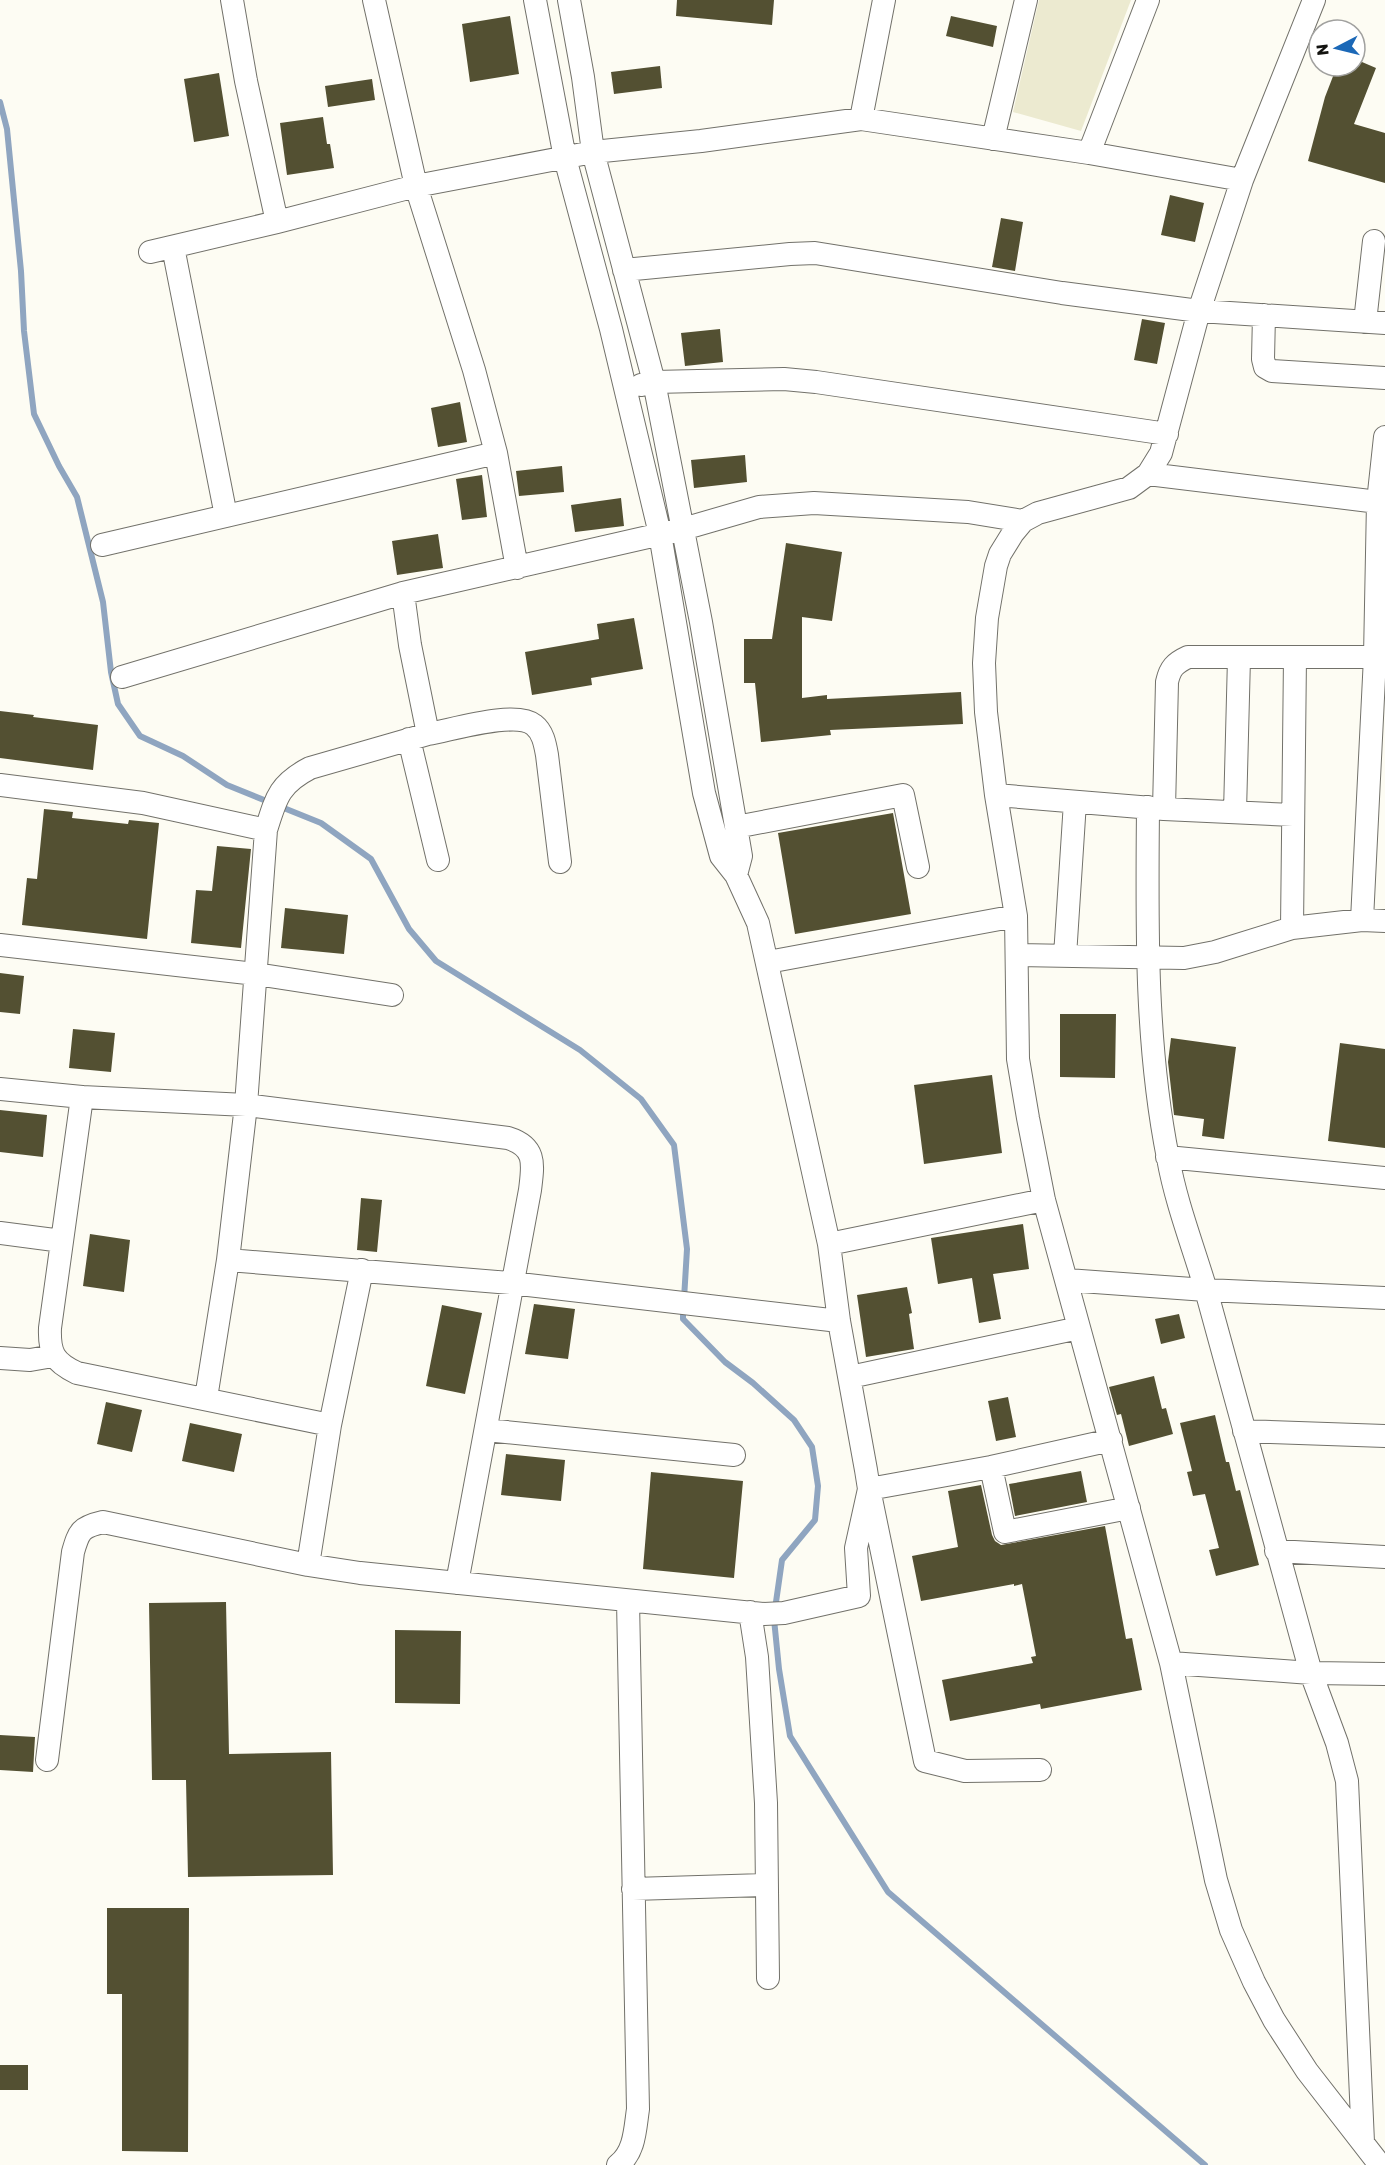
<svg xmlns="http://www.w3.org/2000/svg" width="1385" height="2165" font-family="Rubik,sans-serif">
<rect width="100%" height="100%" fill="#fdfcf3"/>
<!-- green -->
<path fill="#ecead0" d="M1039 0H1131L1081 131 1013 112Z"/>
<g fill="none" stroke-linecap="round" stroke-linejoin="round">
<!-- stream -->
<path stroke="#8fa5c0" stroke-width="6" d="M0 102 7 129 21 271 24 331 34 414 59 466 77 497 103 602 111 672 118 704 140 736 183 756 227 785 321 823 371 859 409 929 436 961 580 1050 641 1099 674 1145 687 1249 684 1299
M683 1309V1319L725 1362 753 1383 794 1420 812 1447 818 1486 815 1520 782 1560 775 1609
M774 1619 779 1669 790 1736 888 1892 1205 2165"/>
</g>
<!-- building -->
<path fill="#535032" d="M677 0H774L772 25 676 16Z
M510 16 519 74 470 82 462 24Z
M951 16 997 26 993 47 946 36Z
M1355 59 1376 68 1354 124 1385 133V183L1308 161 1325 97 1337 66H1355Z
M660 66 662 88 614 94 611 72Z
M219 73 229 136 194 142 184 79Z
M372 79 375 100 328 107 325 86Z
M323 117 327 144H330L334 168 287 175 280 123Z
M1170 195 1204 203 1195 242 1161 235Z
M1001 218 1023 222 1015 271 992 267Z
M1142 319 1165 323 1157 364 1134 360Z
M720 329 723 362 685 366 681 333Z
M460 402 467 442 438 447 431 408Z
M745 455 747 482 694 488 691 460Z
M562 466 564 492 519 496 516 471Z
M482 475 487 517 462 520 456 479Z
M621 498 624 526 575 532 571 505Z
M438 534 443 568 397 575 392 541Z
M786 543 842 552 832 621 802 617V698L827 695V699L961 692 963 724 830 730 831 735 761 742 755 683H744V639H772Z
M634 618 643 669 591 678 592 685 532 695 525 652 599 639 597 624Z
M0 711 34 715 33 717 98 725 93 770 0 758Z
M44 809 73 812 72 818 128 824 129 820 159 823 147 939 22 925 27 878 37 879Z
M893 813 911 914 795 934 778 833Z
M217 846 251 849 241 948 191 943 196 890 212 891Z
M285 908 348 915 344 954 281 948Z
M0 973 24 976 20 1014 0 1012Z
M1060 1014H1116L1115 1078 1060 1077Z
M73 1029 115 1033 111 1072 69 1068Z
M1171 1038 1236 1047 1224 1139 1202 1136 1204 1119 1174 1115 1168 1062Z
M1340 1043 1385 1049V1148L1328 1141Z
M992 1075 1002 1153 924 1164 914 1085Z
M0 1110 47 1115 43 1157 0 1152Z
M361 1198 382 1200 377 1252 357 1250Z
M1023 1224 1029 1269 993 1274 1001 1319 979 1323 972 1278 938 1284 931 1238Z
M90 1234 130 1240 124 1292 83 1286Z
M907 1287 912 1313 909 1314 914 1349 866 1357 857 1295Z
M534 1304 575 1309 568 1359 525 1354Z
M442 1305 482 1313 465 1394 426 1386Z
M1179 1314 1185 1338 1161 1344 1155 1319Z
M1154 1376 1162 1409 1166 1408 1173 1434 1129 1446 1121 1414 1117 1415 1109 1387Z
M1008 1397 1016 1437 996 1441 988 1401Z
M106 1402 142 1410 132 1452 97 1444Z
M1215 1415 1226 1462H1229L1236 1491 1240 1490 1259 1565 1216 1576 1209 1550 1219 1548 1205 1494 1193 1496 1187 1472 1192 1471 1180 1423Z
M190 1423 242 1434 234 1472 182 1461Z
M506 1454 565 1460 561 1501 501 1495Z
M1081 1471 1087 1502 1015 1516 1009 1484Z
M651 1472 743 1481 734 1578 643 1569Z
M981 1485 992 1535 995 1541 1001 1545 1105 1526 1126 1639 1132 1638 1142 1690 1041 1709 1040 1704 950 1721 942 1680 1033 1663 1031 1657 1036 1656 1022 1584 1014 1586V1584L921 1601 912 1556 958 1547 948 1491Z
M226 1602 229 1754 331 1752 333 1875 188 1877 186 1780H152L149 1603Z
M395 1630 461 1631 460 1704 395 1703Z
M0 1735 35 1737 33 1772 0 1770Z
M107 1908H189L188 2152 122 2151V1994H107Z
M0 2065H28V2090H0Z"/>
<g fill="none" stroke-linecap="round" stroke-linejoin="round">
<!-- minor casing -->
<g stroke="#72716a" stroke-width="24">
<path id="minor" d="M232 0 246 81 277 222
M374 0 416 186 474 370 496 453 517 568
M569 0 583 77 593 152 654 382 701 622 741 856 736 875
M1314 0 1242 180 1199 311 1161 453 1148 474 1129 488 1038 513 1023 521 1013 533 1000 554 996 566 987 618 984 663 986 712 996 795 1016 916 1018 1059 1028 1118 1044 1200 1171 1663 1216 1880 1231 1930 1254 1982 1274 2020 1307 2071 1380 2165
M861 119 884 0
M993 139 1026 0
M1089 153 1242 180
M173 247 226 516
M150 252 277 222 416 186 593 152 701 141 861 119 1089 153 1148 0
M624 270 790 254 815 253 1062 293 1199 311 1385 323
M1264 315 1263 359 1265 367 1272 371 1385 378
M1365 322 1374 241
M641 385 654 382 784 379 816 382 1167 434
M1148 474 1378 502
M102 545 496 453
M122 677 403 593 683 529 759 507 814 503 968 512 1023 521
M428 734C452 730 516 710 534 725 543 732 545 744 547 755L560 862
M409 739 438 860
M0 785 143 803 266 830 246 1105 228 1260 511 1283 839 1321
M996 795 1164 809 1293 815
M1148 807C1147 925 1145 1042 1168 1158 1176 1203 1193 1246 1206 1290L1385 1298
M1164 809 1167 682C1170 668 1175 663 1188 657H1385
M1235 812 1239 658
M736 827 903 795 918 867
M266 830C276 798 279 784 310 768L428 734 410 645 403 593
M1362 920 1375 657 1378 502 1385 437
M1292 928 1295 657
M0 945 256 974 392 995
M1018 955 1184 958 1215 952 1292 928 1362 920 1385 921
M1065 956 1075 802
M768 962 1016 916
M0 1089 82 1097 246 1105 508 1138C537 1147 533 1165 530 1190L457 1583
M82 1097 50 1328C49 1353 54 1362 77 1373L330 1425
M1167 1157 1385 1178
M0 1233 62 1241
M829 1244 1044 1200
M1067 1280 1206 1290 1311 1673 1337 1743 1347 1781 1363 2142
M0 1358 30 1360 53 1356
M850 1377 1079 1328
M206 1398 228 1260
M486 1430 734 1455
M1244 1431 1385 1436
M991 1467 1005 1532 1129 1508
M1276 1551 1385 1557
M308 1565 330 1425 362 1270
M750 1612 757 1657 766 1803 768 1978
M1171 1663 1311 1673 1385 1674
M47 1760 73 1552C79 1531 81 1527 103 1522L308 1565 360 1573 764 1614 784 1613 859 1596 856 1548 869 1489 866 1470 839 1321 829 1244 758 923 736 875 721 856 704 793 660 534 611 329 565 158 535 0
M1040 1770 965 1771 925 1761 869 1489 991 1467 1111 1440
M633 1889 767 1885
M618 2165C635 2152 635 2129 638 2109L628 1601"/>
</g>
<!-- minor -->
<use href="#minor" stroke="#fff" stroke-width="22"/>
</g>
<!-- north arrow -->
<g transform="translate(1337 48) rotate(263)"><circle r="28" fill="#ffffff" stroke="#a1a19f" stroke-width="1.5"/>
<path d="M0-4.5L10 22L0 15L-10 22Z" fill="#1b68b7"/>
<text y="-9" font-size="16" font-weight="bold" text-anchor="middle" fill="#131310">N</text>
</g>
</svg>
